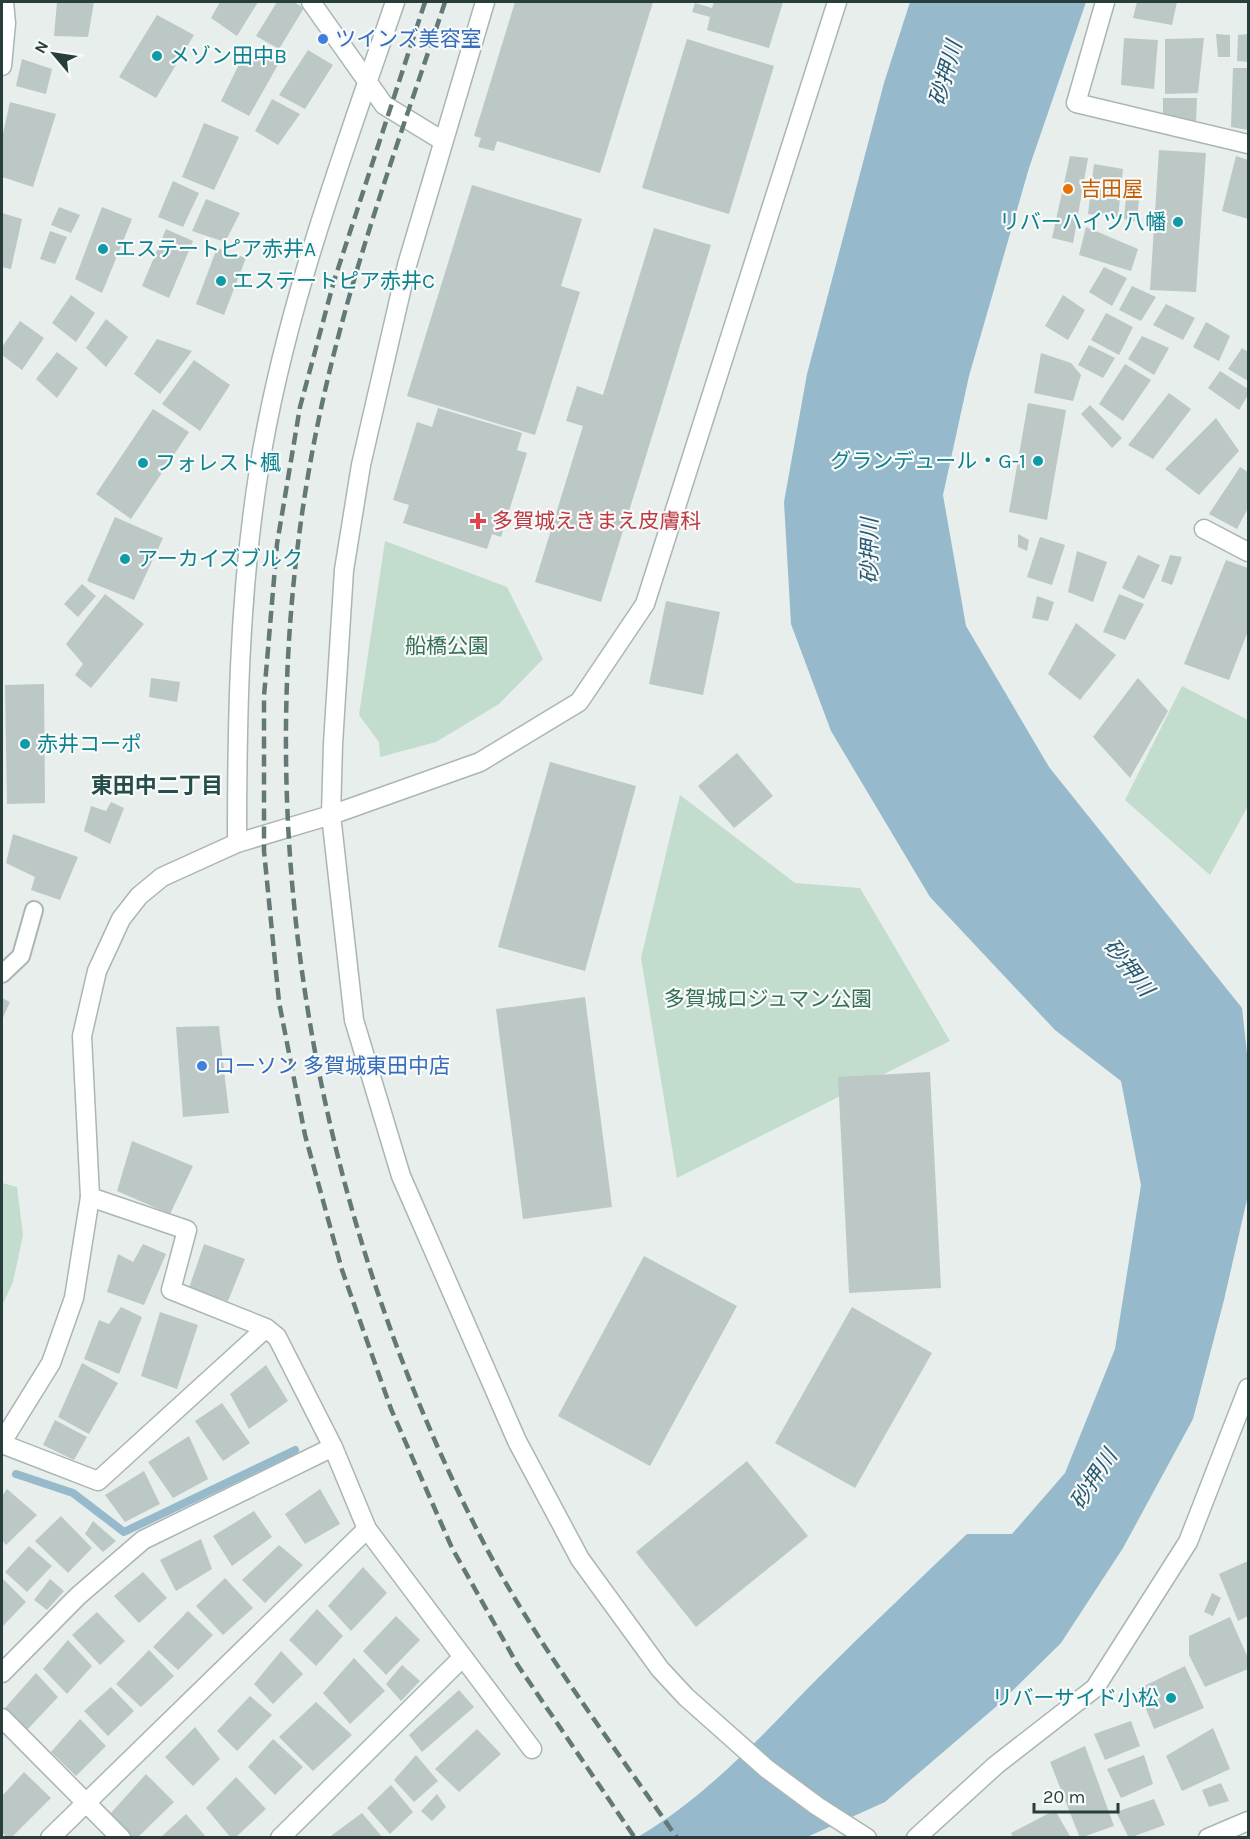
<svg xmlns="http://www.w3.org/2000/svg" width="1250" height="1839" font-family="Karla,'Noto Sans JP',sans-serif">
<rect width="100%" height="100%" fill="#e7eeec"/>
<!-- green -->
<path fill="#c2dcce" d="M385 541 507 587 543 659 499 704 436 742 380 757 379 742 359 715Z
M1182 686 1248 720V806L1210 875 1125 800Z
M680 795 795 883 860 888 950 1041 677 1178 641 958Z
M2 1183 17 1187 23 1235 13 1282 2 1306Z"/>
<!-- water -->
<path fill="#96b9cb" d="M910 2H1086L1029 168 969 376 943 495 966 626 1049 767 1242 1008 1248 1063V1195L1224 1300 1193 1419 1123 1548 1061 1643 998 1705 885 1802 807 1837 636 1838C707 1797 761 1736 818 1678 867 1629 917 1582 967 1534H1012L1065 1473 1115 1349 1141 1185 1121 1081 1055 1030 930 897 831 731 791 624 784 502 807 374 884 83Z"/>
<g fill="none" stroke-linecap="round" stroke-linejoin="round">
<!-- stream -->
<path stroke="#96b9cb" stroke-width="8" d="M16 1474 73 1493 124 1532 295 1450"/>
</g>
<!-- building -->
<path fill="#bcc8c5" d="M57 2H94L88 37 54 36Z
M220 2H258L237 36 211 18Z
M277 2H294L304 8 279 49 256 36Z
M515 2H653L600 173 497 141 494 151 478 147 481 138 474 136Z
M714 2H783L769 48 707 30 710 17 692 12 695 3 712 8Z
M1137 2H1177L1172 25 1133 18Z
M157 15 194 35 156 98 119 77Z
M1216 34 1230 35V57H1218Z
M1248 34V62L1237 61 1238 35Z
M1124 38 1158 40 1154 89 1121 85Z
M1204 38 1198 93 1165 94V39Z
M687 39 774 66 729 214 642 188Z
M248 46 279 63 249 116 221 101Z
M308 50 333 65 305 109 279 95Z
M22 59 52 69 46 94 16 86Z
M1233 68H1248V130L1231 127Z
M1163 98H1197L1196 122 1163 118Z
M272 99 300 114 278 145 255 131Z
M10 102 56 114 33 187 2 177V138Z
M204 123 239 137 214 190 182 177Z
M1159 150 1206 153 1196 292 1150 290Z
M1070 156 1088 158 1073 243 1052 238Z
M1236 156 1248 160V219L1222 211Z
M1094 164 1123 169 1118 218 1088 214Z
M173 181 199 193 183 227 158 217Z
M472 185 582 219 561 286 580 292 535 435 407 396Z
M1127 186 1140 188 1137 222 1124 219Z
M206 199 240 213 225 242 192 231Z
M59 207 80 215 71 233 51 225Z
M102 207 132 219 102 293 75 279Z
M2 213 22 219 11 269 2 267Z
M1086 227 1138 249 1131 271 1079 255Z
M654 228 711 245 601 602 535 582 583 426 566 421 577 386 603 395Z
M166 229 193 241 169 298 142 286Z
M50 231 67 237 55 264 40 259Z
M217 248 246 258 224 315 196 304Z
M1104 267 1127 278 1112 306 1089 292Z
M1132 286 1156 297 1141 321 1119 310Z
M71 295 95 313 76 342 52 323Z
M1063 295 1085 310 1068 340 1045 326Z
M1166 304 1195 318 1183 340 1153 325Z
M1106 313 1133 327 1119 355 1091 340Z
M106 319 128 337 106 367 86 348Z
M20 321 44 338 22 370 2 355V347Z
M1206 322 1230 336 1219 361 1193 347Z
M1142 336 1169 348 1154 375 1128 359Z
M157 339 192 351 160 394 134 374Z
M1089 345 1115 358 1103 378 1078 365Z
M1242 348 1248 352V381L1228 369Z
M57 352 78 368 57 398 36 379Z
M1041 353 1071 363 1081 375 1073 401 1034 393Z
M194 360 230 385 200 431 162 404Z
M1125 364 1151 380 1123 421 1099 404Z
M1220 371 1248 389V395L1239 410 1208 388Z
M1169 393 1191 409 1153 459 1128 445Z
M1028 403 1066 410 1047 520 1009 512Z
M1090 405 1122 438 1112 448 1081 414Z
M438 408 522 433 517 450 527 453 501 537 492 534 487 549 403 523 409 505 393 500 417 422 432 427Z
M153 409 189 432 131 519 96 494Z
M1216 418 1239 451 1199 495 1165 469Z
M1240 467 1248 472V508L1237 529 1209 514Z
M115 517 163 538 134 600 87 581Z
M1018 534 1029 540 1027 551 1018 547Z
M1040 537 1065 545 1052 585 1027 577Z
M1077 551 1107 562 1093 602 1068 592Z
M1138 555 1160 565 1144 599 1122 588Z
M1170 555 1182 557 1172 585 1161 581Z
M1226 560 1248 568V631L1229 680 1184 664Z
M82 584 96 596 78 617 64 604Z
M105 594 144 624 91 688 75 675 83 664 66 644Z
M1119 594 1144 604 1125 640 1103 632Z
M1037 596 1054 602 1048 621 1032 618Z
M666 601 720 612 703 695 649 684Z
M1076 623 1116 655 1080 700 1048 674Z
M151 678 180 682 177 702 149 697Z
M1138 678 1168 711 1130 778 1093 737Z
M44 684 45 803 7 804 5 685Z
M737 753 773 796 734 828 698 786Z
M550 762 636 786 585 971 498 947Z
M111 802 124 808 110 844 84 831 91 806 106 811Z
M13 834 78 857 60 900 31 890 35 877 6 863Z
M585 997 612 1207 523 1219 496 1009Z
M2 998 10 1002 2 1020Z
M219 1026 229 1113 183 1117 176 1027Z
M930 1072 941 1288 849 1293 838 1077Z
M132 1141 193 1166 170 1214 117 1191Z
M143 1244 166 1254 144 1305 107 1292 118 1254 133 1262Z
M204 1244 245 1259 228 1301 189 1288Z
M644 1256 737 1306 650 1466 558 1416Z
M121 1307 142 1317 119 1374 84 1359 99 1320 109 1324Z
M852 1307 932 1353 855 1488 775 1443Z
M160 1312 198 1325 177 1389 141 1376Z
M82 1363 118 1383 89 1434 58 1417Z
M266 1365 288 1401 249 1429 230 1394Z
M222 1403 250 1443 223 1461 195 1421Z
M55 1420 87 1437 74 1460 43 1445Z
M189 1436 208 1479 173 1498 148 1462Z
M747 1461 808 1536 696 1627 636 1552Z
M144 1471 160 1504 125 1522 105 1495Z
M7 1489 37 1515 6 1545 2 1540V1496Z
M320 1489 340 1524 305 1544 285 1514Z
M254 1511 272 1537 232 1566 213 1536Z
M61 1516 92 1548 68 1573 35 1541Z
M93 1521 116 1541 103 1552 85 1534Z
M201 1539 212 1569 176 1591 160 1560Z
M279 1545 303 1565 265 1603 242 1580Z
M29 1546 52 1566 27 1592 5 1572Z
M1248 1561V1616L1238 1621 1219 1574Z
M363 1567 387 1593 351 1631 328 1606Z
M143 1572 167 1598 139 1623 114 1596Z
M2 1578 26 1602 2 1627Z
M225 1578 253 1608 223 1635 196 1606Z
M50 1579 64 1591 47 1610 34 1600Z
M1212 1593 1221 1598 1213 1616 1204 1612Z
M317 1609 343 1636 316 1666 289 1640Z
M188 1611 213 1635 178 1670 153 1647Z
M97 1612 125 1641 100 1665 72 1635Z
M396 1616 420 1640 386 1675 363 1651Z
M1230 1617 1248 1658V1669L1205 1687 1189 1655V1636Z
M68 1640 92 1666 67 1694 43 1669Z
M149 1650 174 1676 141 1707 116 1684Z
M281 1651 303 1674 273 1704 254 1684Z
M354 1658 385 1691 350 1724 323 1693Z
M402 1665 420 1681 401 1701 386 1684Z
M1185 1666 1204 1708 1154 1729 1138 1689Z
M36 1673 58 1697 26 1731 5 1708Z
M111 1687 134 1711 108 1736 84 1711Z
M459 1690 474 1707 422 1752 409 1735Z
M250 1696 272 1715 237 1751 217 1731Z
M316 1702 352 1735 313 1771 279 1737Z
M80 1719 106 1746 76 1776 51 1752Z
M1131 1721 1140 1746 1105 1760 1094 1734Z
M195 1727 220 1759 193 1786 165 1757Z
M1213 1728 1230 1769 1182 1791 1166 1756Z
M477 1729 501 1754 459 1792 435 1769Z
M273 1739 303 1767 275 1795 248 1767Z
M1085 1746 1114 1826 1080 1838 1050 1762Z
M416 1755 438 1781 414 1802 394 1780Z
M1144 1755 1153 1784 1121 1798 1107 1769Z
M24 1772 51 1798 11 1838H7L2 1832V1796Z
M146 1774 174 1802 137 1838H132L110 1814Z
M236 1777 266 1809 235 1838H231L206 1808Z
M1221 1783 1229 1801 1209 1807 1202 1790Z
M391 1785 413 1812 390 1834 367 1808Z
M437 1794 446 1807 432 1821 421 1811Z
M1154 1799 1165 1825 1129 1838 1116 1812Z
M1055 1810 1071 1838H1013L1011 1833Z
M362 1813 383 1838H328Z
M186 1814 207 1838H160Z"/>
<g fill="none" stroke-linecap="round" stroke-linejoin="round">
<!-- service casing -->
<g stroke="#aab6b4" stroke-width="20">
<path id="service" d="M2 974 21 956 34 910"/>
</g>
<!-- minor casing -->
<g stroke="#aab6b4" stroke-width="21">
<path id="minor" d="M311 2 384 105 443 141
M1105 2 1076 103 1248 144
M2 66 6 23 4 2
M1204 529 1248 552
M237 843C237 720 239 598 258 476 283 313 342 157 395 2
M90 1197 187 1230 171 1290 266 1328 277 1337 333 1447 367 1529 532 1749
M2 1444 98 1481 266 1328
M2 1673 78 1596 143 1540 333 1447
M2 1718 121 1838
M50 1838 367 1529
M280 1838 463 1657
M916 1838 996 1765 1095 1688 1188 1542 1248 1388
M1208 1838 1248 1821"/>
</g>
<!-- tertiary casing -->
<g stroke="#aab6b4" stroke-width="21">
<path id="tertiary" d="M485 2 407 265 361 465 344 570 333 744 331 815 354 1020 401 1176 517 1441 580 1559 660 1669 686 1697 767 1769 817 1806 867 1838
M2 1442 51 1363 74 1298 90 1197 82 1036 97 971 121 919 139 896 162 877 237 843 331 815 480 762 579 702 645 604 837 2"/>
</g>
<!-- service -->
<use href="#service" stroke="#fff" stroke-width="16"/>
<!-- minor -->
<use href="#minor" stroke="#fff" stroke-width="18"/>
<!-- tertiary -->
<use href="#tertiary" stroke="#fff" stroke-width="18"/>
<!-- rail -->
<path stroke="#627977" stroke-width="4.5" stroke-dasharray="12 6" stroke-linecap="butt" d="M425 2 334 281 300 407 277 544 264 696V851L279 1002 305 1135 342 1270 391 1409 452 1548 517 1664 635 1838
M445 2C401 135 352 267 322 404 239 780 303 1184 475 1526 530 1636 607 1736 677 1838"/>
</g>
<!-- markers -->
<g fill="#3f7fe0" stroke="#f7faf9" stroke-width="2">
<circle cx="323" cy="39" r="6"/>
<circle cx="202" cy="1066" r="6"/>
</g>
<g fill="#0f9aa8" stroke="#f7faf9" stroke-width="2">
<circle cx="157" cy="56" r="6"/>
<circle cx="1178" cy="222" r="6"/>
<circle cx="103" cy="249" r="6"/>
<circle cx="221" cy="281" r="6"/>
<circle cx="1038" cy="461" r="6"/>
<circle cx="143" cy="463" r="6"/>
<circle cx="125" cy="559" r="6"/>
<circle cx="25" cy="744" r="6"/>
<circle cx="1171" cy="1698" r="6"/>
</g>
<circle fill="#e8710a" stroke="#f7faf9" stroke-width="2" cx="1068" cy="189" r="6"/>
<path fill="#e0444e" stroke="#f7faf9" stroke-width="2" d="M475 512h6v6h6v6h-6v6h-6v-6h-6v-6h6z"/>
<g text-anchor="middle" stroke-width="4.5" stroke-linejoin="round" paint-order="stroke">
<!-- shop labels -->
<g font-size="21" fill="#366cbe" stroke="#f7faf9" text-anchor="start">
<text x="335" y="46">ツインズ美容室</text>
<text x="214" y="1073">ローソン 多賀城東田中店</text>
</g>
<!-- culture labels -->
<g font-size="21" fill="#0d838f" stroke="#f7faf9" text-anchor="start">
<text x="169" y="63">メゾン田中B</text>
<text x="1166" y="229" text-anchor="end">リバーハイツ八幡</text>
<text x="115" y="256">エステートピア赤井A</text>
<text x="233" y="288">エステートピア赤井C</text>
<text x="1026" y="468" text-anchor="end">グランデュール・G-1</text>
<text x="155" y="470">フォレスト楓</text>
<text x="137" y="566">アーカイズブルク</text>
<text x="37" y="751">赤井コーポ</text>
<text x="1159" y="1705" text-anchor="end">リバーサイド小松</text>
</g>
<!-- food labels -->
<g font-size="21" fill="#c56008" stroke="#f7faf9" text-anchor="start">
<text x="1080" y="196">吉田屋</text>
</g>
<!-- health labels -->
<g font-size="21" fill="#be3a42" stroke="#f7faf9" text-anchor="start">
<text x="492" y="528">多賀城えきまえ皮膚科</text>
</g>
<!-- park labels -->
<g font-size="21" fill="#367057" stroke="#f7faf9">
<text x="447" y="653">船橋公園</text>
<text x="768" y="1006">多賀城ロジュマン公園</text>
</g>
<!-- water labels -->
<g font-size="22" font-style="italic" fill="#285973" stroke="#f7faf9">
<text transform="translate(945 73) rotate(-74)" y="8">砂押川</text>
<text transform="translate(869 551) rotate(-90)" y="8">砂押川</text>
<text transform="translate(1129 967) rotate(52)" y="8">砂押川</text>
<text transform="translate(1093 1479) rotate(-57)" y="8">砂押川</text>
</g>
<!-- neighbourhood labels -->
<g font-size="22" font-weight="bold" fill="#254e4b" stroke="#f7faf9">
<text x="157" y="793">東田中二丁目</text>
</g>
</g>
<!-- border -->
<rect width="1250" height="1839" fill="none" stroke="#273e3c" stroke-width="6"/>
<!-- north arrow -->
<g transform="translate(54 54) rotate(299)" stroke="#f7faf9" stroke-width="4.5" paint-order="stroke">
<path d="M0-4.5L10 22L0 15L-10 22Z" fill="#273e3c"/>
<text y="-9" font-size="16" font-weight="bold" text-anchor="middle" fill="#273e3c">N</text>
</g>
<!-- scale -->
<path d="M1034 1803v9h84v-9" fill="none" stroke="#273e3c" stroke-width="3"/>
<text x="1043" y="1803" font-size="18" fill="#273e3c" stroke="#f7faf9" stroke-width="4.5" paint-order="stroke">20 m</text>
</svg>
